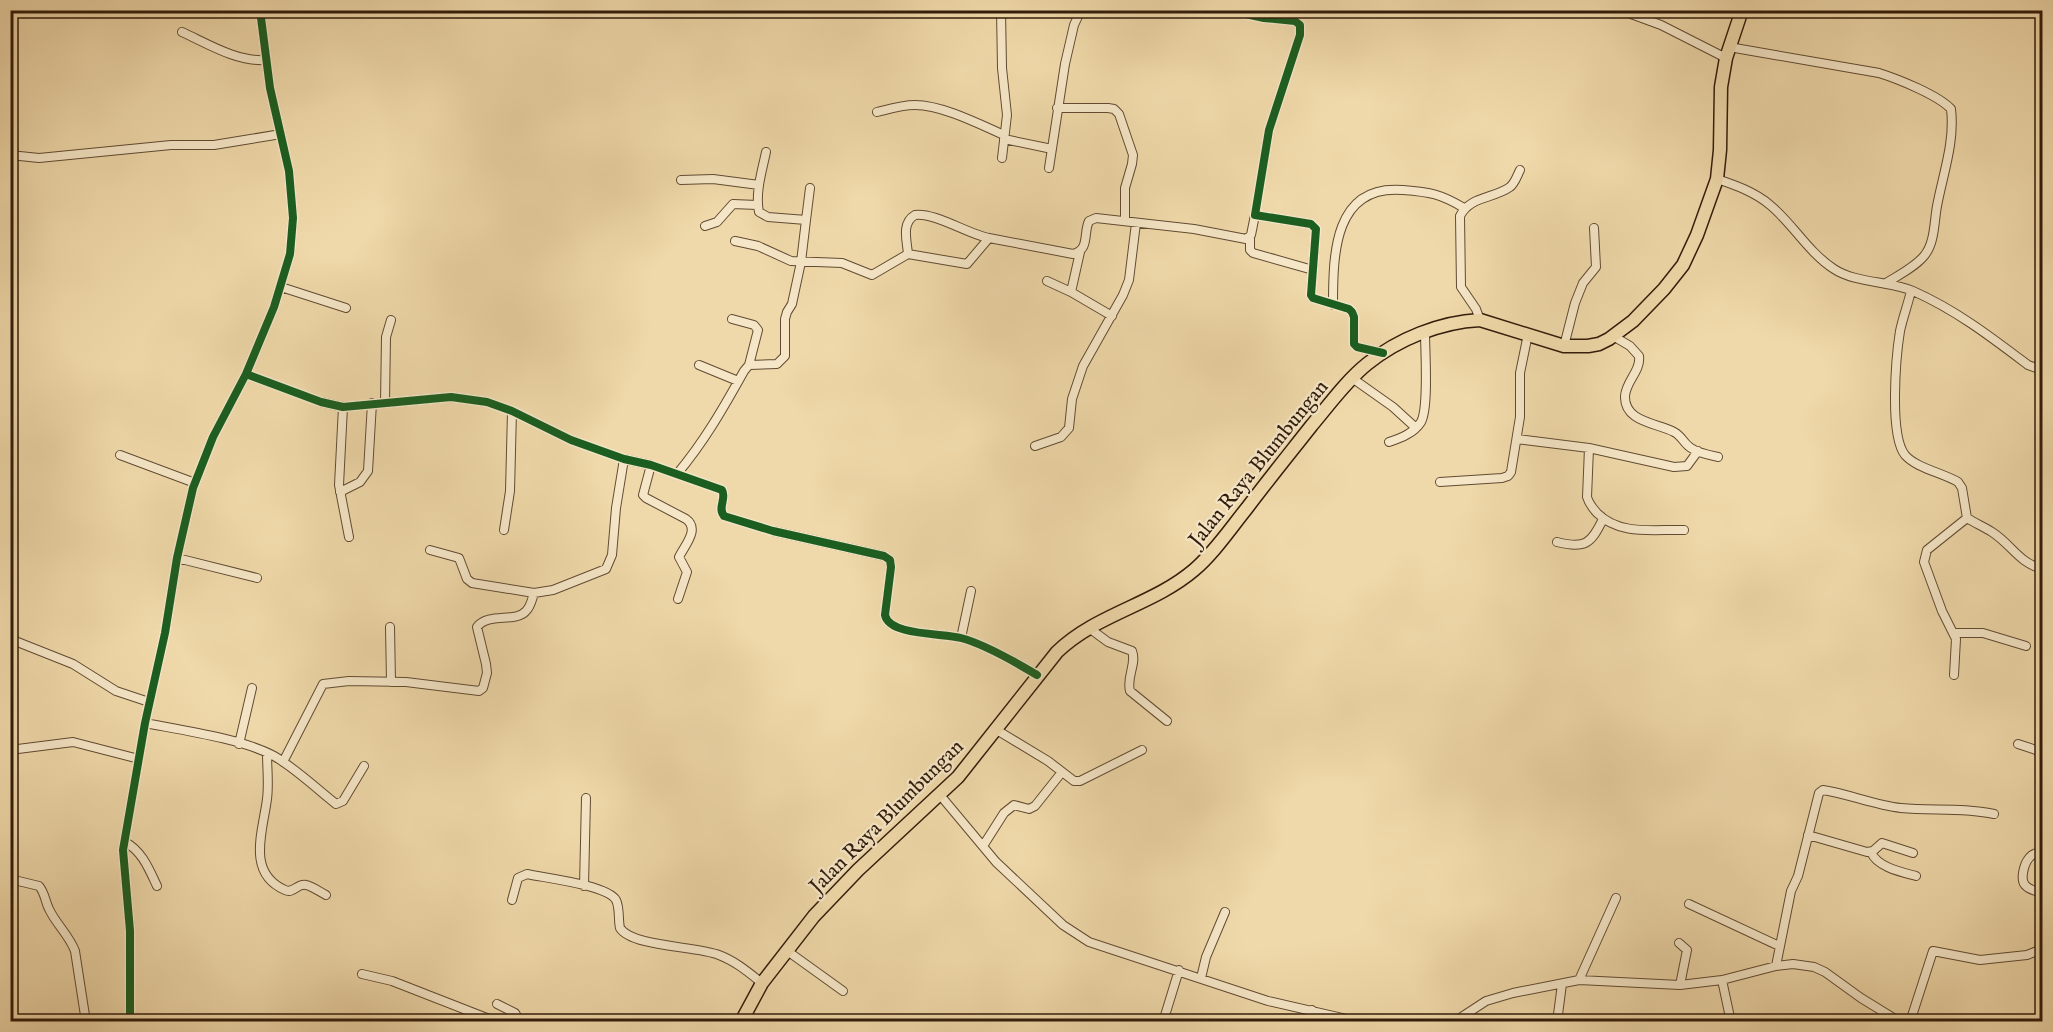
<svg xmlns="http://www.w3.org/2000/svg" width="2053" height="1032" font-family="'IM FELL English',serif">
<rect width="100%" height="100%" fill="#efd8a9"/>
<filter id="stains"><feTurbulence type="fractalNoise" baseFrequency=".00333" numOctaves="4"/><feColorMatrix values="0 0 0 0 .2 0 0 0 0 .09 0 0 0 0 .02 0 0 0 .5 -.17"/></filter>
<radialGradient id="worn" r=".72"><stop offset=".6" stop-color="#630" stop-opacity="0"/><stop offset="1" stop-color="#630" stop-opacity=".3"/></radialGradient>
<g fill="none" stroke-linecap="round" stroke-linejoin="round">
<!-- minor casing -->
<g stroke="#614b32" stroke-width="10">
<path id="minor" d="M1001 10 1002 68 1007 115 1002 158
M1227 10 1264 18 1295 21 1300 25V35L1269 130 1255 215 1311 224 1316 229 1311 295 1313 298 1349 309 1352 312 1354 317V344L1357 347 1383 353
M1620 10 1661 25 1726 58
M182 32C208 44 237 62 266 60
M1729 47 1879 73C1898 79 1938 95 1951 109 1955 142 1943 174 1937 206 1934 222 1935 243 1924 256 1915 267 1899 275 1886 283
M1057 108H1108L1114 109 1119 114 1133 155 1132 164 1125 188V221
M877 112C889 109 902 105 915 105 942 105 979 124 1004 135
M1004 139 1052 149
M10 155 39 158 171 145H214L281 134
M1049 168 1065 64 1074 25 1081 10
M1717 179C1735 185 1755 192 1770 205 1793 224 1808 252 1834 269 1855 283 1889 281 1913 291 1956 310 1991 337 2028 365L2042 370
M681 180 713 179 759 185
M806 220 810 188
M705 226 717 222 733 204 757 205
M1250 238V250L1253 253 1313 270
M735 241 758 246 791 261 842 263 872 275 908 254C907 241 901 223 915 215 934 212 968 234 989 238
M908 254 967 264 989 238 1073 254C1090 250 1083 233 1089 221L1096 218 1194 229 1246 239 1251 235 1255 215
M1047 281 1071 292 1112 316
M281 287 346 308
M1911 291C1908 304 1903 317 1900 331 1896 356 1889 435 1905 455 1916 468 1943 473 1958 482L1962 488 1967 518C1975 523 1984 527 1992 532 2012 545 2018 562 2042 569
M1071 292 1080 252
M1333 305C1333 254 1334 184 1403 190 1430 192 1441 194 1464 208
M732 319 754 325 758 330 749 365
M1480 320 1476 309 1461 287 1460 216C1470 196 1493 199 1510 187 1515 183 1517 176 1520 170
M1613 336 1630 346 1639 356C1641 371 1626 381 1625 396 1624 422 1657 423 1674 432 1682 436 1684 444 1691 448 1698 453 1709 455 1718 457
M1564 346 1575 303 1583 283 1596 267 1594 228
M699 365 738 381
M246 374 321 402 343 407 451 397 487 402 512 411 571 440 624 459 651 465 722 490C727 498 717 508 724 516L773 531 884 556 890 560 891 567 885 615C889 636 944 633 961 638 984 644 1017 663 1037 675
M1352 378 1393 407 1416 428
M385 402 386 337 391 320
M343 407 339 485 349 537
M1517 439 1589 448 1674 467 1687 466 1698 451
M1389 442C1401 438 1414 433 1421 422 1429 408 1425 351 1425 332
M1035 446 1061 437 1069 428 1072 399 1083 366 1123 295 1129 280 1136 223
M1589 448 1587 497C1589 504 1592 507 1597 513 1620 536 1654 529 1684 530
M120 455 195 483
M651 465 643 495 646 498 686 519C700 529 685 545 679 557L687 572 678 599
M677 474C704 442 724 407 744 371L749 365 777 364 785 356V319L787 312 792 304 801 262 806 220 768 217 759 212C755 193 762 171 766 152
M1440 482 1502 478 1508 476 1511 472 1520 417V373L1528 334
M340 492 360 482 368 471 372 403
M504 530 510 491 512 411
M1557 542C1585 549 1591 544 1603 519
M430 550 459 558 467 579 472 583 534 593 553 590 606 569 612 555 616 508 624 459
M177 558 257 578
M390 627 391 682
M1089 628 1108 642 1132 651C1137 664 1126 677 1130 691L1167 721
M1954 633H1983L2026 646
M961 638 971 591
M10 639 73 664 116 691 149 702
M1954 675 1956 639 1942 611 1924 562 1927 550 1967 518
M145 723C181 730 243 739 274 756 295 768 317 789 336 804L343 801 364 766
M995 729 1048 761 1074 781H1080L1142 750
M239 744 252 688
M2018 744 2042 752
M10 750 73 742 139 759
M267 753C267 768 269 784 267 799 263 831 246 873 285 890 294 894 297 883 306 885 312 886 320 892 326 895
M283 762 323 684 349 681 406 682 479 691 483 688 487 673 486 664 477 627C488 612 516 623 526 611 531 606 532 599 534 593
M940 795 996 862 1063 925 1089 942 1268 1001 1360 1022
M1808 835 1867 852 1873 851 1882 843 1913 853
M125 842C142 851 149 869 157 886
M983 846 1004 813 1014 805 1029 809 1035 806 1062 772
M1871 852C1877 867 1901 872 1916 876
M2042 853C2037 853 2033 853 2029 858 2024 864 2020 879 2025 885 2029 890 2036 891 2042 893
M10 879 39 886C45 893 45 901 49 909 56 924 69 935 75 951L86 1022
M584 886 586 798
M512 900 518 878 527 874C545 878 607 885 616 900 620 908 618 919 620 928 632 947 697 946 719 955 735 961 748 972 762 983
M1689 904 1779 946
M1679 943 1687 950 1680 985
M786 950 843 991
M1776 966 1791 891 1798 876 1819 793 1823 790C1849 794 1874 805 1901 808 1932 811 1963 807 1994 814
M362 974 392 981 497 1022
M1201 978 1206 957 1225 912
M1579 980 1616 898
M1722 980 1731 1022
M497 1004 515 1013 520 1022
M130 1022V931L123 850 145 723 165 633 177 558 193 488 213 437 246 374 274 307 290 254 293 218 289 171 270 88 260 10
M1163 1022 1179 970
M1308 1022 1312 1010
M1454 1022 1486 1001 1513 993 1579 980 1680 985 1722 980 1776 966 1793 964 1814 967 1825 972 1861 998 1900 1022
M1557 1022 1562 984
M1910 1022 1933 951 1980 960 2027 955 2042 949"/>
</g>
<!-- primary casing -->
<g stroke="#321c0b" stroke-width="15">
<path id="primary" d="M741 1022 762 983 814 916 858 870 958 777 1057 652C1096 614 1153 605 1194 570 1214 553 1230 529 1247 508 1268 480 1290 453 1312 425 1329 405 1346 381 1367 364 1398 339 1440 322 1480 320L1564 346H1588L1599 344 1609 339 1633 321 1664 289 1683 265 1697 235 1717 179 1720 150 1721 87 1726 58 1742 10"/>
</g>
<!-- minor -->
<use href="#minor" stroke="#f5e6c7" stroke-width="8"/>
<!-- primary -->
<use href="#primary" stroke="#efd8a9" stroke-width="12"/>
<!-- cycleway casing -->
<g stroke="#f5e6c7" stroke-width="11">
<path id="cycleway" d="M1227 10 1264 18 1295 21 1300 25V35L1269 130 1255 215 1311 224 1316 229 1311 295 1313 298 1349 309 1352 312 1354 317V344L1357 347 1383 353
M246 374 321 402 343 407 451 397 487 402 512 411 571 440 624 459 651 465 722 490C727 498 717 508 724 516L773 531 884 556 890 560 891 567 885 615C889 636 944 633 961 638 984 644 1017 663 1037 675
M130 1022V931L123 850 145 723 165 633 177 558 193 488 213 437 246 374 274 307 290 254 293 218 289 171 270 88 260 10"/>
</g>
<!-- cycleway -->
<use href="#cycleway" stroke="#1b5e20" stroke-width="8"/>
</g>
<g text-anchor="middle" stroke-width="4.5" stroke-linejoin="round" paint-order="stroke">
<!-- street labels -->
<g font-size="21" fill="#321c0b" stroke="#f5e6c7">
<text transform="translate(1258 463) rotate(-51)" y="7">Jalan Raya Blumbungan</text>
<text transform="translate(886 816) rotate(-45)" y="7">Jalan Raya Blumbungan</text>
</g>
</g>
<!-- margin -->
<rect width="2053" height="1032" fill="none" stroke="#efd8a9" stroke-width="36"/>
<rect x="12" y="12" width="2029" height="1008" fill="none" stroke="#321c0b" stroke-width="3"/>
<rect x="18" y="18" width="2017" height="996" fill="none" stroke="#321c0b" stroke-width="1.5"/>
<rect width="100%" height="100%" filter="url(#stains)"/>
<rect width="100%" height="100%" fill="url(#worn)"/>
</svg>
